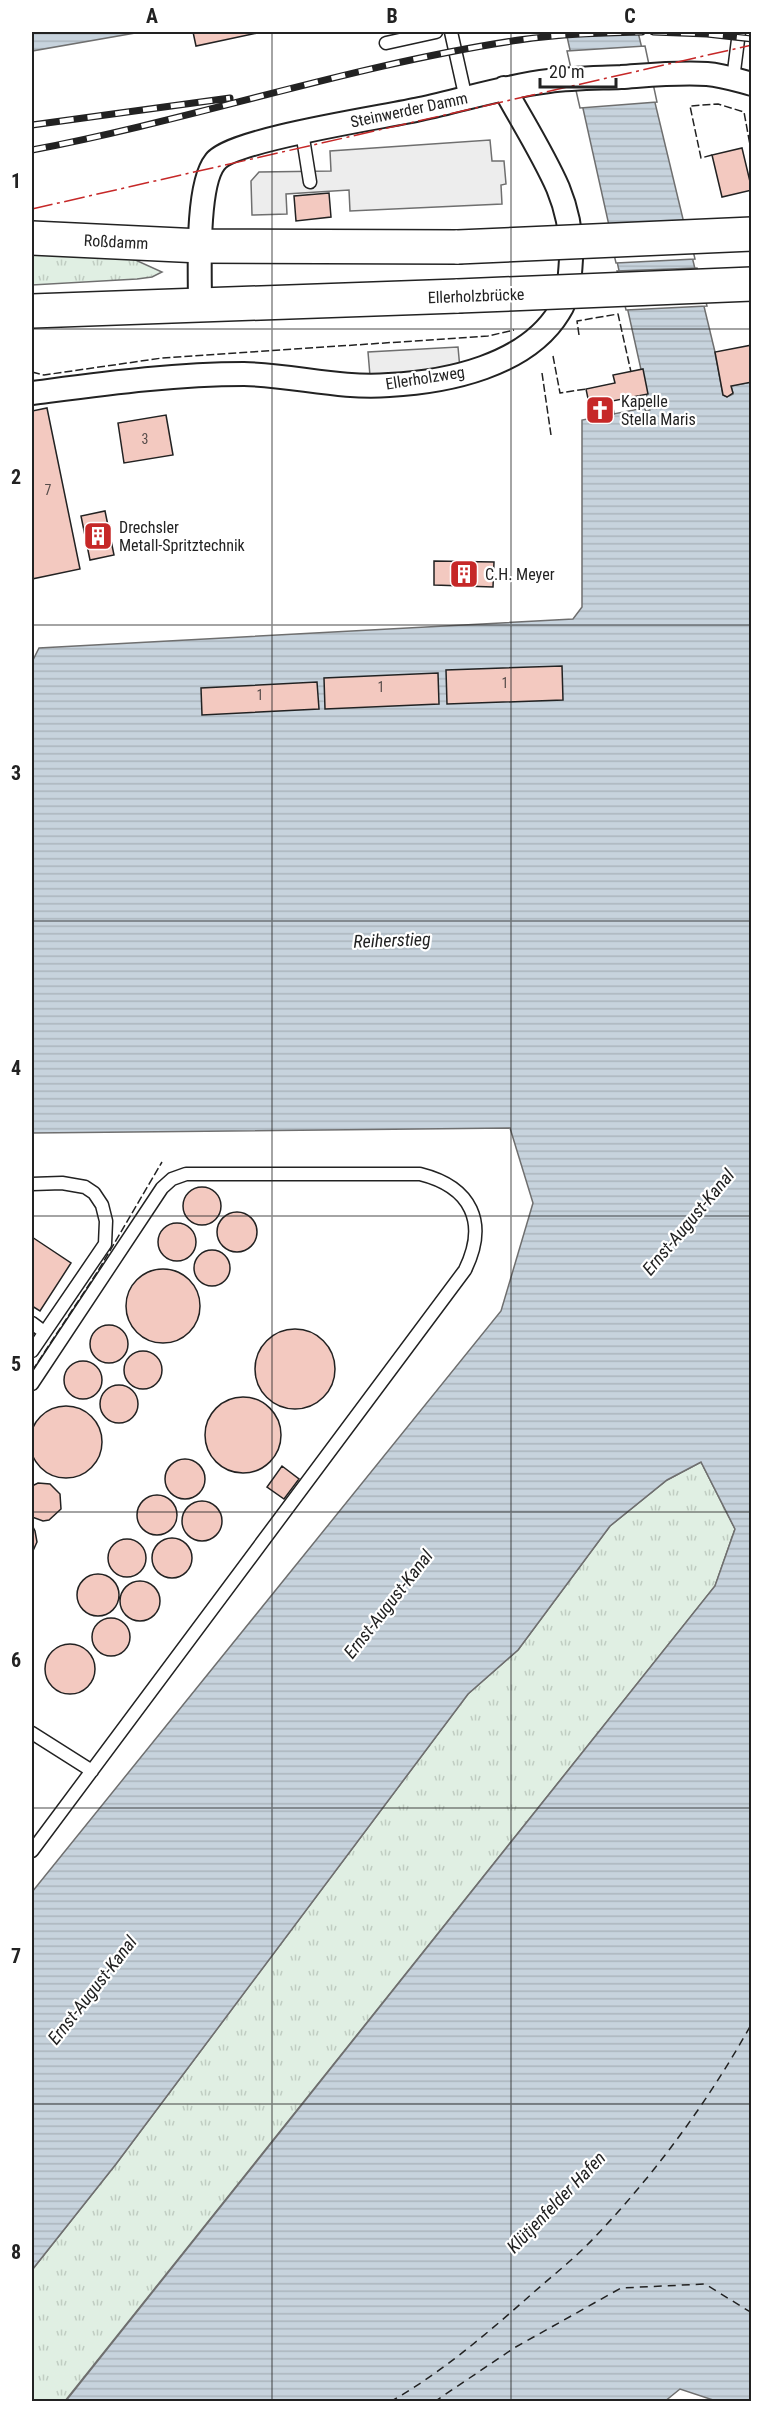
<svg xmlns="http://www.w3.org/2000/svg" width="783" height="2433" font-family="'Roboto Condensed',sans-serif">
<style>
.grass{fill:url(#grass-tufts);stroke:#6f6f6f;stroke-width:1.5}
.parking{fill:#ededed;stroke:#6f6f6f;stroke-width:1.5}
.water{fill:url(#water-rules);stroke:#6f6f6f;stroke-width:1.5}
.pier{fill:#fff;stroke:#6f6f6f;stroke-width:1.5}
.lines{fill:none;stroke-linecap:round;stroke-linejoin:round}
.ferry{stroke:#222;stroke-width:1.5;stroke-dasharray:8 6;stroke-linecap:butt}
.building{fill:#f3c9c0;stroke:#222;stroke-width:1.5}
.lane-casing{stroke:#222;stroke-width:15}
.street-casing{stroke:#222;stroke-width:26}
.primary-casing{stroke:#222;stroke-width:36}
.lane{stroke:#fff;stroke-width:12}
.street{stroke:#fff;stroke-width:22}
.primary{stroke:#fff;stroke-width:33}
.rail-casing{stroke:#222;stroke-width:7}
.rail{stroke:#fff;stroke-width:4.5;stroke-dasharray:14;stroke-linecap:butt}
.primary-bridge-casing{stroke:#222;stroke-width:36;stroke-linecap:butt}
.primary-bridge{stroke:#fff;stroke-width:33}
.fence{stroke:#222;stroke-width:1.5;stroke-dasharray:8 3;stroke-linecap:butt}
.power{stroke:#c62828;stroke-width:1.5;stroke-dasharray:21 4.5 3 4.5;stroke-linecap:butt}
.grid{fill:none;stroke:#222;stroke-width:1.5;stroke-opacity:0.55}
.labels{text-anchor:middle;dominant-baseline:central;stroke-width:4.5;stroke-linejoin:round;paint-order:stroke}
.number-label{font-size:14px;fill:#564c4a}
.street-label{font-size:16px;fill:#222;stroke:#fff}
.poi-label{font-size:16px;fill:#222;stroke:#fff;text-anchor:start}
.water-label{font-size:18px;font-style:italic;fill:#222;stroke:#fff}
.neatline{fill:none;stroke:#222;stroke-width:2}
.grid-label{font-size:20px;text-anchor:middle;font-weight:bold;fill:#222}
</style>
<defs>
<pattern id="grass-tufts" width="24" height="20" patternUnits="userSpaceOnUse" patternTransform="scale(1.5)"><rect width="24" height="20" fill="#e0efe3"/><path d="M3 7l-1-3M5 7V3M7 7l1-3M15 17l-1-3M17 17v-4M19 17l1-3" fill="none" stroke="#c0cdc2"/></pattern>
<pattern id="water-rules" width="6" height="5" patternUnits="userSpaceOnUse" patternTransform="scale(1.5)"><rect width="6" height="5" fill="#c7d3dd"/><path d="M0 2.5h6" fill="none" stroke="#abb5bd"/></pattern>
</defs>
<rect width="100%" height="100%" fill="#fff"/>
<path class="grass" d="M32,253L131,258L162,272L152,277L137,279L32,285Z
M701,1462L735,1529L715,1586L65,2401H32V2270L116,2164L468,1694L518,1650L610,1526L667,1480Z"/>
<path class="parking" d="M490,140L492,161H504L506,184L501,185L502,204L350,211L349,190L286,194L287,214L252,215L251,181L259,172L331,171L330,151Z
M458,347L460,369L370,376L368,352Z"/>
<path class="water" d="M32,32H141L32,51Z
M566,32H638L715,352L723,395L727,397L733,394L731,386L752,382L751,2401H716L680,2389L664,2402H65L715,1586L735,1529L701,1462L667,1480L610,1526L518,1650L468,1694L116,2164L32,2270V1892L501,1311L533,1203L510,1128L32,1133V662L39,648L573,619L582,607V420L644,408L646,411L650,410Z"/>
<path class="pier" d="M645,46L657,102L580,108L567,51Z
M686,221L695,259L616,263L607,224Z
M697,268L707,306L626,310L617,271Z"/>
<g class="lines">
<path class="ferry" d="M390,2402C439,2374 483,2337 525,2300C547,2280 572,2261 593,2239C655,2174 708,2102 752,2023
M434,2402L514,2348L621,2288L705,2284L752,2313"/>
</g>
<path class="building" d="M193,32H262L196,46Z
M742,148L752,190L722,197L712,155Z
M329,193L331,217L296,221L294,196Z
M752,345V382L731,386L733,393L727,397L723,395L715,352Z
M643,369L648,394L612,401L614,414L592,418L586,389L615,383L613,375Z
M47,408L80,569L32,579V411Z
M166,415L173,455L124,463L118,423Z
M105,511L114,555L90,560L81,516Z
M434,561L494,562L493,587L434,585Z
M562,666L563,700L447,704L446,670Z
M438,673L439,704L325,709L324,678Z
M317,682L319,709L202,715L201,688Z
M183 1206a19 19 0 1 1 38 0a19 19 0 1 1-38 0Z
M217 1232a20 20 0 1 1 40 0a20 20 0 1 1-40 0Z
M158 1242a19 19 0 1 1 38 0a19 19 0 1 1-38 0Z
M32,1237L71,1263L40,1311L32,1306Z
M194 1268a18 18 0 1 1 36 0a18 18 0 1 1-36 0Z
M126 1306a37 37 0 1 1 74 0a37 37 0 1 1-74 0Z
M90 1344a19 19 0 1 1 38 0a19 19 0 1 1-38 0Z
M255 1369a40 40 0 1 1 80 0a40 40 0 1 1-80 0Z
M124 1370a19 19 0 1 1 38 0a19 19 0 1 1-38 0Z
M64 1380a19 19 0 1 1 38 0a19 19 0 1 1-38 0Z
M100 1404a19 19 0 1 1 38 0a19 19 0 1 1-38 0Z
M205 1435a38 38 0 1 1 76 0a38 38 0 1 1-76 0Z
M30 1442a36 36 0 1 1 72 0a36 36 0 1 1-72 0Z
M165 1479a20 20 0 1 1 40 0a20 20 0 1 1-40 0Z
M282,1466L299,1479L284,1499L267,1487Z
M38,1483L50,1484L60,1494L61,1509L49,1520L43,1521L32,1517V1486Z
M137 1515a20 20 0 1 1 40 0a20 20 0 1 1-40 0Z
M182 1521a20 20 0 1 1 40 0a20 20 0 1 1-40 0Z
M32,1525L35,1531L37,1542L32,1553Z
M152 1558a20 20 0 1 1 40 0a20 20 0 1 1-40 0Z
M108 1558a19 19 0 1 1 38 0a19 19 0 1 1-38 0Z
M77 1595a21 21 0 1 1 42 0a21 21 0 1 1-42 0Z
M120 1601a20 20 0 1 1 40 0a20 20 0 1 1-40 0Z
M92 1637a19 19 0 1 1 38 0a19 19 0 1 1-38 0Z
M45 1669a25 25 0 1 1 50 0a25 25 0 1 1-50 0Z"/>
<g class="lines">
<g class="lane-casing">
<path id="lane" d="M451,32L466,99
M386,43L436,32
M733,79L739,32
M302,132L310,182
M32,1184L62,1183L85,1187L94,1193L102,1205L106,1221L105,1244L32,1351
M32,1323L44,1332
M32,1384L162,1188L172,1179L186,1174H420C472,1187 488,1223 465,1270L32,1851
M32,1733L92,1771"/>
</g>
<g class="street-casing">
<path id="street" d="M200,305C200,272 196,186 215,162C232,139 385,117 420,109C463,100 505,86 549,81C572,78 597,78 621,77C650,75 679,72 707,74C722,75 737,80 752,84
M32,393C102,384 173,374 244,374C293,375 340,389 389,385C447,382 526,366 559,312C569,297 570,277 571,259C572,236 567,210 558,188C543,154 522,121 504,88"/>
</g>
<g class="primary-casing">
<path id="primary" d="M32,238L201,246L458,247
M32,311L458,296"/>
</g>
<use href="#lane" class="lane"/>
<use href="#street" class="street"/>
<use href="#primary" class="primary"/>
<g class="rail-casing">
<path id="rail" d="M653,32L707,34L752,39
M32,125L230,98
M32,150C195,119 356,64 519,40C560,34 601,33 642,32"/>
</g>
<use href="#rail" class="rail"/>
<g class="primary-bridge-casing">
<path id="primary-bridge" d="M458,247L752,234
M458,296L752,284"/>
</g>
<use href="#primary-bridge" class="primary-bridge"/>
<path class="fence" d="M712,155L701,158L690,106L718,104L744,112L752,156
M579,335L577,321L618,314L631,372
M553,356L560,393L586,389
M32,372L44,375L162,358L488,336L514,330
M542,373L551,435
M32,1371L98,1271L162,1162"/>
<path class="power" d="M32,209L752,45"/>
</g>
<path class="grid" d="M272,32V2402M511,32V2402M32,329H752M32,625H752M32,921H752M32,1216H752M32,1512H752M32,1808H752M32,2104H752"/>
<defs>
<g id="church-square" transform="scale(1.5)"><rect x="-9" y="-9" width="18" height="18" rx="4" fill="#c62828" stroke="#fff"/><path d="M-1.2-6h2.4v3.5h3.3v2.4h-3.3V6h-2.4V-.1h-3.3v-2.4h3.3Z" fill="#fff"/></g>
<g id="building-square" transform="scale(1.5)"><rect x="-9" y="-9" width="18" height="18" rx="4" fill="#c62828" stroke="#fff"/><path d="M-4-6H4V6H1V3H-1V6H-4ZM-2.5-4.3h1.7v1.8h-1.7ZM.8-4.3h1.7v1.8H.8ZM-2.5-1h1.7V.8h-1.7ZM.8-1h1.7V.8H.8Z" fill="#fff"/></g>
</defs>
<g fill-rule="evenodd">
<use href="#church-square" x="600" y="410"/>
<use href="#building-square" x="98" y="536"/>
<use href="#building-square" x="464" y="574"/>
</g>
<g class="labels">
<g class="number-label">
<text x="145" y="439">3</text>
<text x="48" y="490">7</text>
<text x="505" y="683">1</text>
<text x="381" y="687">1</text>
<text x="260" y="695">1</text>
</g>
<g class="street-label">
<text transform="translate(409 110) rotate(-12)">Steinwerder Damm</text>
<text transform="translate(116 242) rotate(3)">Roßdamm</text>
<text transform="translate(476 296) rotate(-2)">Ellerholzbrücke</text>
<text transform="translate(425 378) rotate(-9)">Ellerholzweg</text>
</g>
<g class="poi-label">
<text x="621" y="401">Kapelle<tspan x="621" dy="18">Stella Maris</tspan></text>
<text x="119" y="527">Drechsler<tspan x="119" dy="18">Metall-Spritztechnik</tspan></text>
<text x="485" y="574">C.H. Meyer</text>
</g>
<g class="water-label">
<text transform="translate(392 940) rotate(-2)">Reiherstieg</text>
<text transform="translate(688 1222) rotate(-50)">Ernst-August-Kanal</text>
<text transform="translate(388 1604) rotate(-52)">Ernst-August-Kanal</text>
<text transform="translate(92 1990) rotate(-52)">Ernst-August-Kanal</text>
<text transform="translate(556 2202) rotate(-46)">Klütjenfelder Hafen</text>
</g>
</g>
<rect width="783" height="2433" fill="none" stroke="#ffffff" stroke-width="66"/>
<path d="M540 78v9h76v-9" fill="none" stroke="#222222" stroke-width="3"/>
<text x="549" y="78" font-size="18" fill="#222222" stroke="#ffffff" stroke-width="4.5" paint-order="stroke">20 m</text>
<rect x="33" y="33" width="717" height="2367" class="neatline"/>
<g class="grid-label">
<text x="152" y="23">A</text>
<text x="392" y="23">B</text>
<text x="630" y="23">C</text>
<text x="16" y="188">1</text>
<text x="16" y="484">2</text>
<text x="16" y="780">3</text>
<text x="16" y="1075">4</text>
<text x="16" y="1371">5</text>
<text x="16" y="1667">6</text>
<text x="16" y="1963">7</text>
<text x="16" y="2259">8</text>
</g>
</svg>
